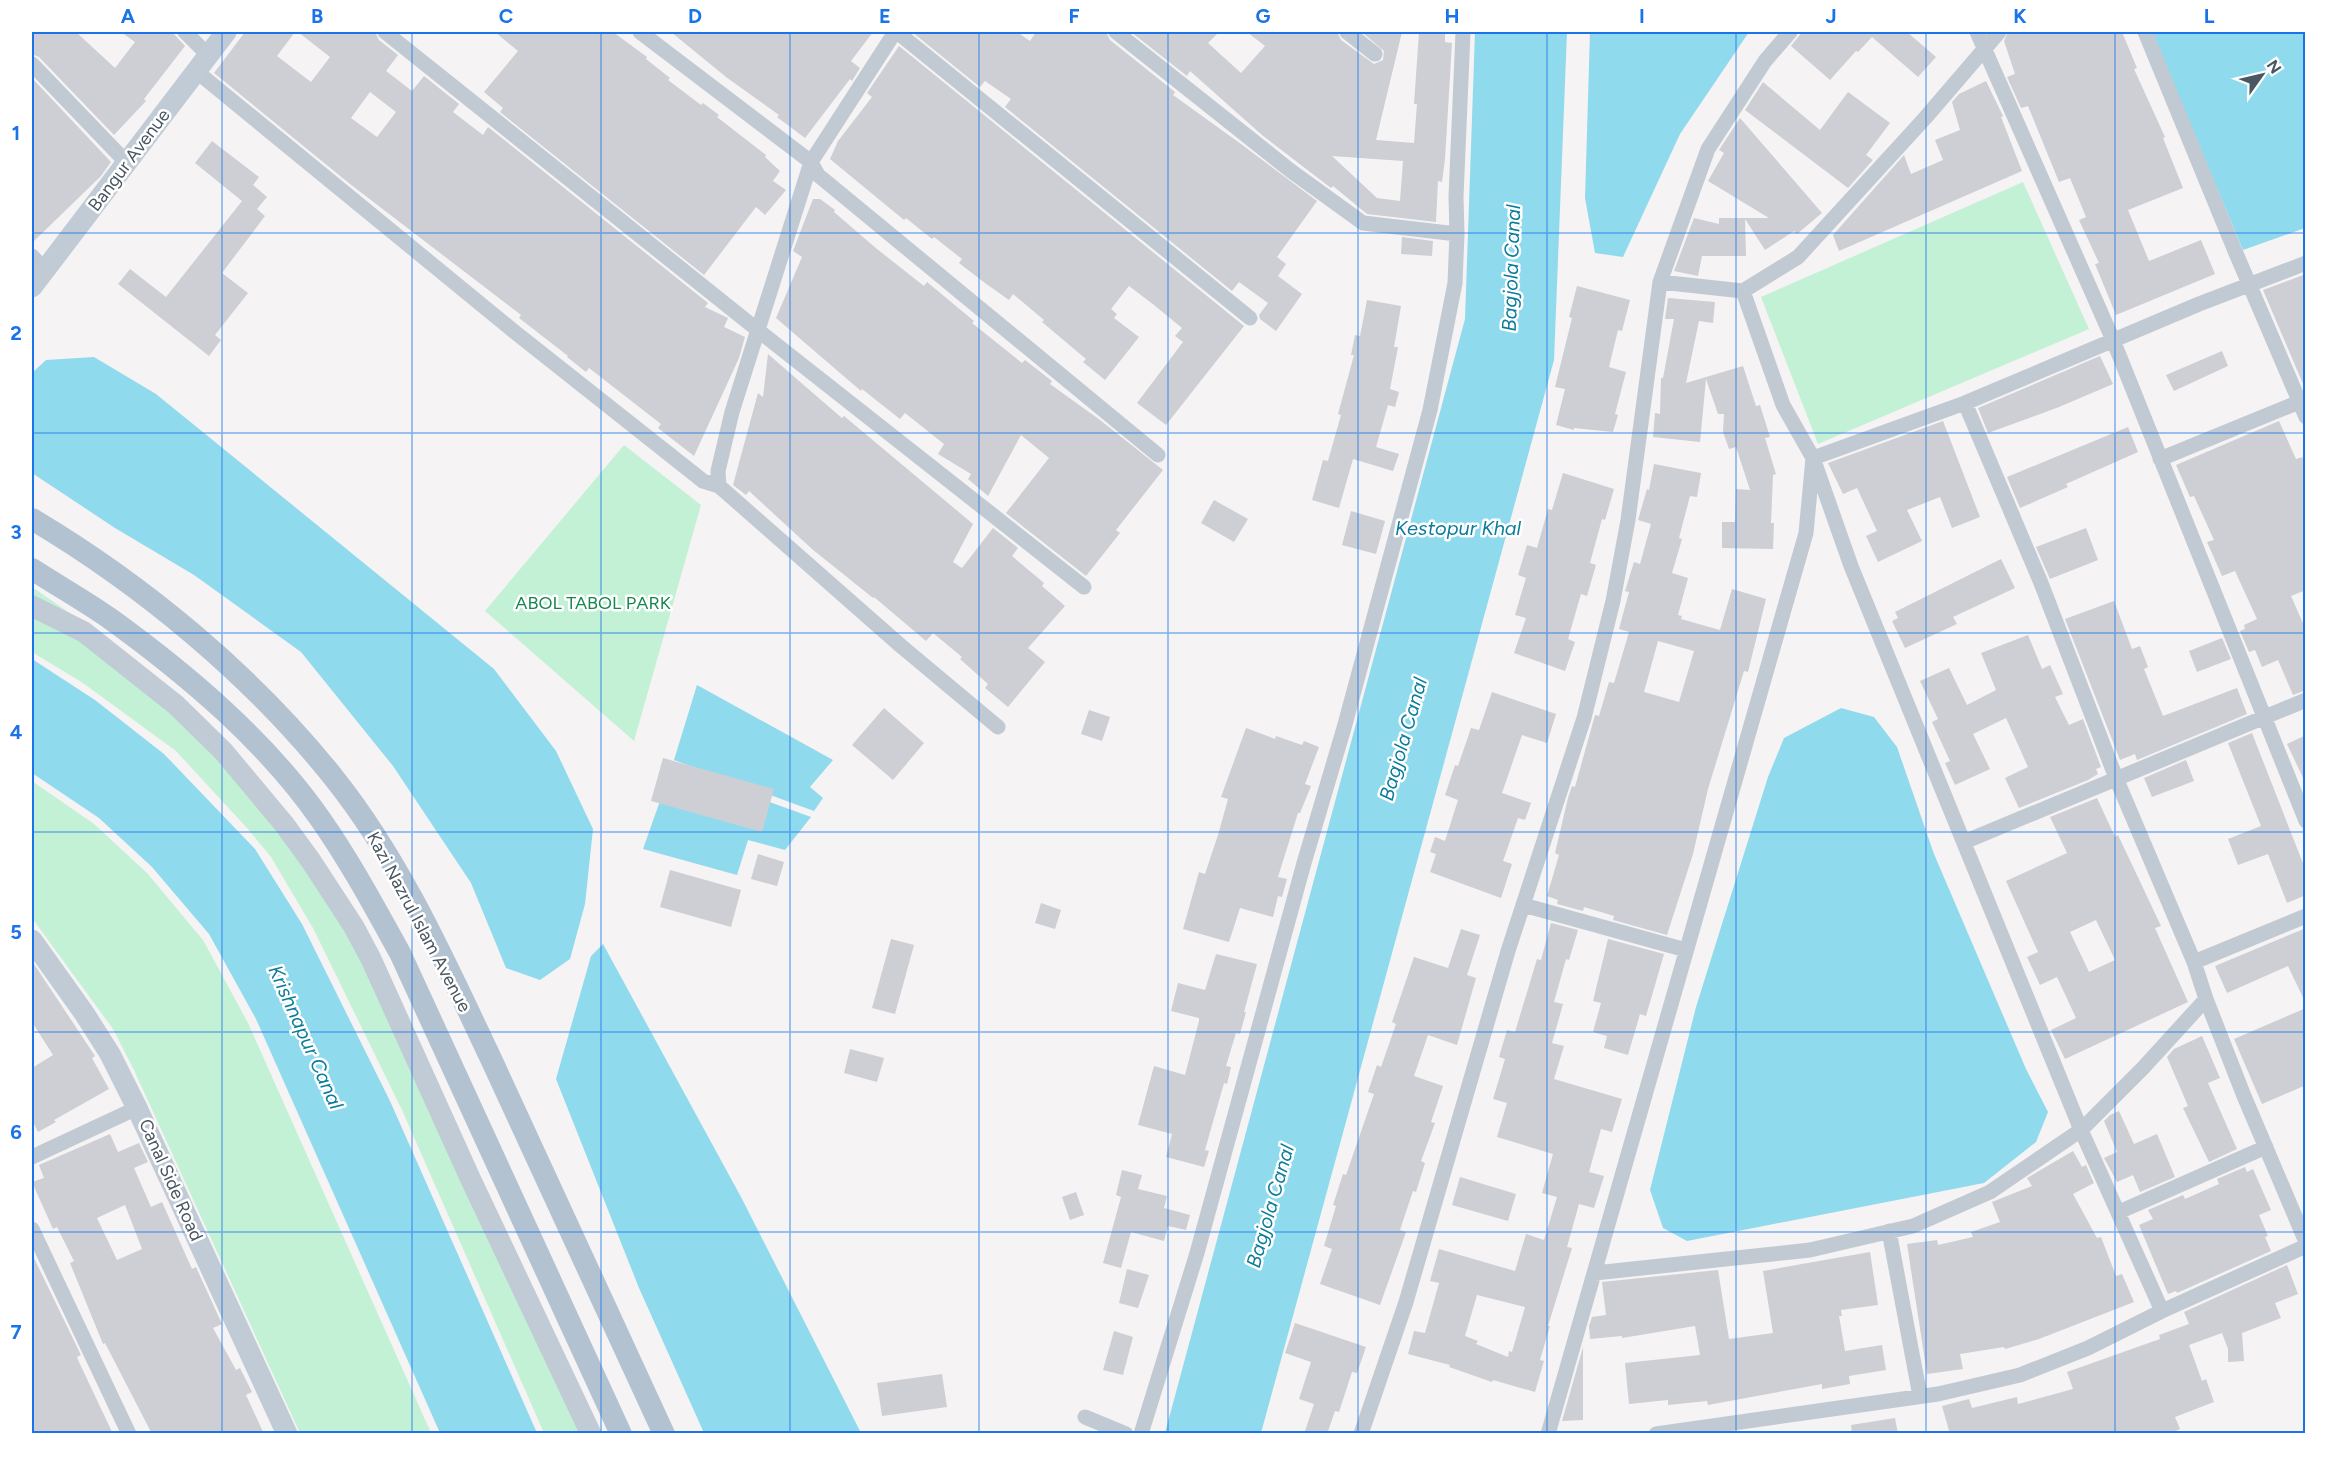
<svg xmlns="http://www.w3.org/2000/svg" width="2337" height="1465" font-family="Figtree,sans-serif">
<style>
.green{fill:#c3f1d5}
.water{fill:#90daee}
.building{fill:#cdcfd5;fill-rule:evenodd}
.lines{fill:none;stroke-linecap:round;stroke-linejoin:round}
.street{stroke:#c1cad2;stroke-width:15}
.secondary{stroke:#c1cbd6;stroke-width:21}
.primary{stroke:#b3c2d1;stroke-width:22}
.grid{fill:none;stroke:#1a73e8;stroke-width:1.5;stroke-opacity:0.55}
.labels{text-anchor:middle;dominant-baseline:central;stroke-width:5;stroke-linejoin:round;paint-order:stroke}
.street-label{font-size:18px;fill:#4a5661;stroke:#fff}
.park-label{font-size:18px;fill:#17864f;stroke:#fff}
.water-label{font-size:20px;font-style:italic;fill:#0c7c9b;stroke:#fff}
.neatline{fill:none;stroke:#1a73e8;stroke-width:2}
.grid-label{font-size:20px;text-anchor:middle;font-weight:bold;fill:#1a73e8}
</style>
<rect width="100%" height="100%" fill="#f5f3f3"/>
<path class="green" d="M2023,182L2089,329L1818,444L1761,297Z
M624,445L701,505L634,741L485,611Z
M32,587L100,634L323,869L593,1433H544L402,1110L313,928L271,857L247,828L176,751L83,683L32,652Z
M32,781L94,824L147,873L203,940L248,1023L431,1433H300L133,1068L113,1029L32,918Z"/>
<path class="water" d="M1475,32H1567L1554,360L1261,1433H1165L1465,319Z
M1590,32H1749L1680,134L1623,257L1595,253L1585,198Z
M2151,32H2305V228L2243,250Z
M94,357L156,394L494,669L556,751L593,829L585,904L570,959L540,980L506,968L471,883L393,766L301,652L194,575L115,528L32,473V373L46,360Z
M32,659L95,700L164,754L255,849L302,924L390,1101L537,1433H440L256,1019L209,934L152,867L99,818L32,773Z
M697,685L833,760L810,787L823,798L814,811L674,760Z
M1841,708L1874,717L1897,747L1934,854L2026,1069L2048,1112L2036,1142L1984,1183L1687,1241L1663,1228L1650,1190L1696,1007L1768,777L1784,738Z
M672,767L811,817L785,850L748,840L737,875L643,849Z
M603,944L741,1197L861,1433H704L639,1288L556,1079L591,956Z"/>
<path class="building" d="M32,32H76L115,68L135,42L121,32H172L185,46L144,99L146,101L114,135L39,57L32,54Z
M245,32H295L277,56L311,82L330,57L298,32H375L379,40L398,55L386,71L412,91L424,76L459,104L453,112L483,135L488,127L708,303L705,307L728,318L724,327L745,337L739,358L694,456L658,428L661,424L589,368L586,372L567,357L568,356L519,318L521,315L350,184L214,73ZM370,92L396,112L377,137L351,118Z
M495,32H613L647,57L646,59L670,78L668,80L701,105L703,103L719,115L717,117L766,155L765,157L780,171L773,181L786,190L765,215L756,207L704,275L500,112L503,108L484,92L518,51Z
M671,32H873L851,61L860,68L852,81L850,79L805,138L777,117L779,115L726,77Z
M912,32H1017L1030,41L1036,32H1106L1110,40L1175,92L1173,95L1241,144L1317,201L1277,257L1286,264L1278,276L1302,294L1276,331L1260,319L1259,315L1268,303L1239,282L1232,291L1005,107L1011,99L985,81L980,87Z
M1131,32H1219L1208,43L1241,73L1265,46L1247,32H1337L1341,40L1374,64L1383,60L1384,51L1362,32H1402L1376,140L1414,143L1417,104H1414L1419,32H1445V42L1452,43L1445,159L1442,182L1438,181L1436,222L1367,214L1333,186L1331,188L1262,135L1190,71L1187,76ZM1332,156L1403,161L1400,201L1377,198Z
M1802,32H1907L1936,57L1918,77L1872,37L1858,52L1856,51L1830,80L1791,46Z
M2008,32H2122L2137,68L2134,69L2165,137L2163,138L2183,188L2128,210L2149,261L2201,240L2215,274L2116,315L2095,264L2099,263L2079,220L2086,217L2070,178L2059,182L2028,106L2021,108L2007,77L2015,74L2004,41Z
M899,46L1244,326L1166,425L1137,403L1183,342L1175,336L1182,328L1154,305L1129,286L1111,309L1117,314L1114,318L1139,337L1105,380L1083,362L1086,359L1042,322L1044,320L1013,294L1009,300L985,283L959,263L962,259L934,237L932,239L906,218L904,220L830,159L838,141L872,97L867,93Z
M32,78L111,162L101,176L32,243Z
M1986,81L2003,116L2001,117L2022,171L1839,251L1833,235L1904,155L1911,174L1943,160L1935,140L1960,130L1952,102L1959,94Z
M1763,82L1820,130L1848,92L1890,123L1866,155L1873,160L1848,188L1745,110Z
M1740,118L1822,213L1797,234L1794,231L1765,250L1745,219L1746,256H1702L1698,276L1674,271L1694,218L1719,224V218H1769L1708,181L1724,153L1719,150Z
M212,141L259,177L253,185L267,197L257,209L265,216L222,273L248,293L215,335L221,340L209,356L118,284L130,269L166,297L242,201L195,163Z
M813,199H820L835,210L834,212L877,249L924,286L927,282L974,321L972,323L1022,363L1025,360L1052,381L1050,384L1100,420L1163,470L1116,530L1120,533L1086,576L1006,513L1049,458L1021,435L988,496L968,479L971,474L938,454L944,444L905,413L900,419L862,389L861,391L776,318L802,257L793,251Z
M1402,237L1433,241L1432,256L1401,254Z
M2306,274V391L2263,290Z
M1577,286L1630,300L1622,331L1618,330L1609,367L1626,372L1615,414L1618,415L1613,432L1574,428V430L1556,425L1565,389L1555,387L1572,318L1569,317Z
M1668,298L1715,302L1713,323L1699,321L1686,383L1743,366L1756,406L1760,405L1770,437L1765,438L1776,474L1773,475L1771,523H1774L1773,549L1722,548V522H1735L1736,489L1750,490L1736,447L1729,449L1723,432L1724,414H1718L1706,379L1700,442L1653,437L1655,413L1660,414L1661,378H1663L1674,319H1665Z
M1367,300L1401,306L1394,347H1398L1390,389L1399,392L1395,407L1388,405L1376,447L1399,454L1393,471L1353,459L1339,508L1312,500L1323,460L1328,461L1341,415L1338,414L1354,355H1351L1355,335L1360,336Z
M2222,351L2228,366L2174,391L2166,375Z
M768,354L821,400L842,418L844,416L973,524L953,562L962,568L993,528L1018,548L1012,556L1044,583L1042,586L1065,606L1028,648L1045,662L1008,707L985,688L988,684L960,659L962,657L933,633L926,641L874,597L873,598L812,549L749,491L746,495L733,485L758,393L763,397Z
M2100,356L2113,384L2059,407L1988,433L1978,408Z
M1943,421L1980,517L1952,528L1940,497L1907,510L1922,541L1878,562L1866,536L1877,531L1857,488L1843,494L1828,463Z
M2279,421L2296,459L2302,457L2306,465V590L2291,596L2306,630V690L2293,695L2278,660L2262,667L2255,650L2249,652L2240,631L2245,629L2244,625L2257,619L2235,571L2222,576L2207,542L2214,540L2194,496L2190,497L2176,465Z
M2128,427L2138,452L2066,484L2068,487L2020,508L2007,477Z
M1654,464L1701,473L1697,497L1690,496L1679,538L1682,539L1672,573L1688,578L1678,615L1682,616L1681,619L1720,630L1732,589L1766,599L1748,672L1744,671L1708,789L1693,854L1667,935L1613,920L1614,916L1584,907L1583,911L1557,904L1558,900L1547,896L1559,855L1555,853L1568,798L1572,786L1575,787L1595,715L1599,716L1609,682L1614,683L1629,632L1619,629L1629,592L1625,591L1634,562L1640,564L1651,524L1638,520L1647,489L1649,490ZM1658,641L1694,651L1679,702L1644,692Z
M1563,473L1614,489L1605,520L1602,519L1590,563L1596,565L1587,596L1581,594L1568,639L1575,642L1565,671L1514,653L1526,618L1515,615L1526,578L1518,575L1527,545L1537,548L1548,509L1552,510Z
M1214,500L1248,519L1234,542L1201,523Z
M1351,511L1385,521L1376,554L1342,545Z
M2086,528L2098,560L2050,579L2036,547Z
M2001,559L2015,588L1953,617L1957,624L1905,648L1892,621L1898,618L1895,612Z
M2114,601L2132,649L2140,646L2148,667L2144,669L2163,716L2237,688L2247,714L2137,760L2135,754L2120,760L2065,619Z
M2028,635L2042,669L2050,665L2063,694L2055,697L2069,725L2083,719L2101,767L2096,769L2098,774L2088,780L2019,808L2005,778L2028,767L2006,718L1973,734L1990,769L1955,785L1945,763L1950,761L1932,722L1938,719L1920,681L1949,668L1967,705L1996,690L1981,653Z
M2222,638L2231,659L2197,672L2189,651Z
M1492,692L1556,714L1547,743L1522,735L1502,793L1531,803L1525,820L1518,818L1503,861L1512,864L1501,898L1430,872L1436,854L1430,852L1435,837L1445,841L1458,800L1445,795L1455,765L1458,766L1471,728L1479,730Z
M884,708L924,743L893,780L852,745Z
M1089,710L1110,717L1102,741L1081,734Z
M1246,728L1275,739L1276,736L1302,745L1304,741L1319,747L1305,784L1311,786L1300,813H1298L1278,877L1287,879L1282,897L1278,896L1273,917L1240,908L1229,942L1183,929L1199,872L1205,874L1218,835L1228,799L1221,797Z
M2252,733L2306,871V895L2287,903L2268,854L2238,865L2228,839L2261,826L2228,743Z
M2306,735V784L2287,744Z
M663,758L774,789L762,832L651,801Z
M2186,760L2194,781L2152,797L2144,778Z
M2097,798L2115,837L2118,835L2161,926L2155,928L2188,1002L2065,1059L2051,1030L2076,1018L2057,977L2040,985L2027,957L2038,952L2006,881L2067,853L2050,817ZM2096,920L2115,960L2089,972L2070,932Z
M758,854L784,862L777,886L751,879Z
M670,870L741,890L731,927L660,907Z
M1041,903L1061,910L1055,929L1035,923Z
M1551,923L1578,930L1569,960L1566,959L1554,1002L1563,1004L1552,1043L1564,1046L1554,1079L1622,1099L1612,1132L1601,1129L1589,1172L1604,1176L1594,1208L1579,1204L1567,1247L1572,1248L1548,1326H1550L1540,1360L1544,1361L1535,1392L1493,1380L1492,1382L1449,1367L1450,1365L1408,1354L1414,1331L1425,1333L1439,1283L1430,1281L1439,1249L1515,1271L1526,1234L1544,1240L1557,1197L1542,1193L1553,1154L1497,1137L1507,1103L1493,1099L1505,1059L1499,1057L1507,1030L1515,1032L1537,959L1541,960ZM1477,1295L1525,1307L1512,1352L1509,1351L1508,1357L1476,1344L1478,1341L1465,1336Z
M2306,928V1004L2288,966L2227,993L2215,966Z
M1461,929L1480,935L1467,975L1476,978L1457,1045L1428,1035L1414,1076L1443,1086L1431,1122L1435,1123L1421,1161L1425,1163L1416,1192L1413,1191L1400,1230L1406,1232L1380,1305L1320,1284L1332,1249L1324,1246L1336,1206L1333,1205L1343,1174L1346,1175L1374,1094L1368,1092L1377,1065L1381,1067L1396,1024L1392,1022L1414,957L1448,968Z
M891,939L914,945L895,1014L872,1008Z
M1608,939L1664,954L1646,1016L1640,1014L1628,1055L1604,1048L1607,1036L1593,1032L1601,1003L1593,1001Z
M1216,954L1257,964L1244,1012H1246L1240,1034L1236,1033L1226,1066L1231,1067L1227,1084L1224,1083L1205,1150L1209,1151L1204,1167L1166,1157L1172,1134L1138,1125L1154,1066L1185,1075L1199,1021V1018L1171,1011L1178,983L1205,990Z
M32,961L95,1056L92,1058L109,1089L54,1120L56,1122L38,1132L32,1120V1068L53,1055L32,1022Z
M2306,1008V1085L2262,1104L2234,1039Z
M2202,1036L2220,1078L2208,1083L2237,1149L2209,1162L2183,1108L2188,1106L2167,1057L2174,1049Z
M850,1049L884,1058L877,1082L844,1073Z
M2119,1111L2134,1144L2157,1134L2175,1177L2140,1192L2133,1175L2117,1182L2104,1158L2117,1152L2104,1121L2110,1115Z
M110,1134L118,1152L139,1143L148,1162L134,1168L151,1207L162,1202L192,1269L196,1267L222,1324L213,1328L236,1370L240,1368L252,1392L246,1395L264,1434H152L105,1343L103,1344L70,1263L74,1261L57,1227L53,1229L32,1182L44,1178L39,1165ZM125,1205L142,1249L117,1260L97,1218Z
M2073,1151L2082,1167L2086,1165L2094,1183L2073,1194L2097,1238L2101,1237L2116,1276L2122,1274L2134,1302L2039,1339L2005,1349L2004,1347L1960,1354L1963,1369L1927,1374L1907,1244L1937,1240L1938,1245L1973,1237L1971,1232L2000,1222L1992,1202L2032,1186L2027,1178Z
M2245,1167L2247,1172L2253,1169L2271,1210L2259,1215L2268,1236L2265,1237L2271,1251L2177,1293L2176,1291L2168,1294L2139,1225L2153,1219L2148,1210L2183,1195L2185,1199L2219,1184L2217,1179Z
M1122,1170L1142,1175L1138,1189L1167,1196L1164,1208L1190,1215L1186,1230L1168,1226L1164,1241L1131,1232L1121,1268L1103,1263L1121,1197L1116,1195Z
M1460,1177L1516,1194L1508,1221L1452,1205Z
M1076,1192L1084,1215L1070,1220L1062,1197Z
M1870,1252L1878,1305L1841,1310L1842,1316H1839L1845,1351L1882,1345L1886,1370L1849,1376L1850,1384L1822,1389V1384L1708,1405L1707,1401L1668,1405V1400L1629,1404L1625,1363L1700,1355L1695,1326L1622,1338V1336L1590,1339L1589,1326L1592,1317L1606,1315L1602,1282L1718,1270L1729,1339L1773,1333L1763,1271Z
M32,1254L81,1355L77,1357L79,1362L113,1434H32Z
M2287,1265L2298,1294L2275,1303L2281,1318L2242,1333L2244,1361L2228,1362V1349L2222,1333L2189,1345L2202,1381L2206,1379L2214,1402L2175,1417L2180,1429L2169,1434H1950L1942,1406L1969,1399L1972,1408L2017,1397L2018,1404L2073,1389L2067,1372L2160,1339L2159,1335L2189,1324L2184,1312Z
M1127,1269L1149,1275L1138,1308L1119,1303Z
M1295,1323L1366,1347L1357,1373L1352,1372L1339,1412L1335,1411L1327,1434H1304L1314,1404L1299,1399L1311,1362L1285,1353Z
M1114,1331L1133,1337L1123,1375L1103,1370Z
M1583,1347V1420L1562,1421Z
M942,1374L947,1407L882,1416L877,1383Z
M1895,1418L1898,1434H1852L1851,1425Z"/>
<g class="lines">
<path class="street" d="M185,32L208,55
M385,32L759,331L1084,587
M640,32L811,162L818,175L1158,455
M897,32L1250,318
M1116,32L1291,171L1363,223L1457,234
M1347,32L1375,54
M1977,32L2113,340L2306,821
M2145,32L2235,251L2306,417
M32,64L127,163
M196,71L516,333L703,481L719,486L718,471L732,412L811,162L895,32
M32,256L44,269
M1660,282L1743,291L1798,257L1926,117L1999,32
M1743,291L1783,405L1813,458L1851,566L2081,1130L2162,1311
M1965,403L2041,583L2116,778L2194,962L2206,999L2244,1096L2306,1242
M2160,459L2299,402
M719,486L901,646L998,727
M1964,842L2306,700
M1523,905L1686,950
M2194,962L2306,916
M32,1157L137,1108
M2119,1212L2266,1147
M32,1229L129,1434
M1889,1231L1920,1396
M1595,1273L1810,1250L1913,1226L1990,1192L2081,1130L2143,1068L2206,999
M1085,1417L1126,1434
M1141,1434L1197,1253L1304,863L1344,728L1430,410L1455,283L1457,234L1456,197L1463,32
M1361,1434L1406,1302L1508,951L1584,718L1613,601L1628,520L1660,282L1708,149L1765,61L1790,32
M1548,1434L1806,533L1813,458L1965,403L2199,304L2306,263
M1656,1434L1938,1394L2020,1375L2088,1348L2162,1311L2306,1246"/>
<path class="secondary" d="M32,287L226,32
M32,606L84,632L176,705L223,751L284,824L311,861L354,927L371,959L471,1180L591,1434
M32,940L84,1013L110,1054L137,1108L287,1434"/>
<path class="primary" d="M32,519C143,585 253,676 334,778C401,862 446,964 492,1061C550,1184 607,1309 664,1434
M32,569C58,586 87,602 112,620C189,676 267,742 321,820C351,863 375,908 400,953L621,1434"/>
</g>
<path class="grid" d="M222,32V1434M412,32V1434M601,32V1434M790,32V1434M979,32V1434M1168,32V1434M1358,32V1434M1547,32V1434M1736,32V1434M1926,32V1434M2115,32V1434M32,233H2306M32,433H2306M32,633H2306M32,832H2306M32,1032H2306M32,1232H2306"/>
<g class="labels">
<g class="street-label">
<text transform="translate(129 160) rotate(-53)">Bangur Avenue</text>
<text transform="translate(419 922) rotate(62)">Kazi Nazrul Islam Avenue</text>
<text transform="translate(171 1180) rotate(66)">Canal Side Road</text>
</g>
<g class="park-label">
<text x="593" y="603">ABOL TABOL PARK</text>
</g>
<g class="water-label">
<text transform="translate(1511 268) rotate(-88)">Bagjola Canal</text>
<text x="1458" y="528">Kestopur Khal</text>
<text transform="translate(1403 739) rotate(-74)">Bagjola Canal</text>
<text transform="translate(306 1037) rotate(66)">Krishnapur Canal</text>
<text transform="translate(1270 1206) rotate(-74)">Bagjola Canal</text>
</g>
</g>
<rect width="2337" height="1465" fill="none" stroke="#ffffff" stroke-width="66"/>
<g transform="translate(2262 75) rotate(56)" stroke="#ffffff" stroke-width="4.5" paint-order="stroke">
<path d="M0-4.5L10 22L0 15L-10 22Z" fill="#4a5661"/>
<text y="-9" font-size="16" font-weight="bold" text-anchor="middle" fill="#4a5661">N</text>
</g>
<rect x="33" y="33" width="2271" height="1399" class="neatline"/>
<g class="grid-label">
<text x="128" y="23">A</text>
<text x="317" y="23">B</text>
<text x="506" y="23">C</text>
<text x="695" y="23">D</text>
<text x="885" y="23">E</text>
<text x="1074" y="23">F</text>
<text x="1263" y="23">G</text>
<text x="1452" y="23">H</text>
<text x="1642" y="23">I</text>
<text x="1831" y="23">J</text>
<text x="2020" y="23">K</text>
<text x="2209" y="23">L</text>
<text x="16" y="140">1</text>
<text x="16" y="340">2</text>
<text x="16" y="539">3</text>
<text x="16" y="739">4</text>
<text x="16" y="939">5</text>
<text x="16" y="1139">6</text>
<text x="16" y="1339">7</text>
</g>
</svg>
